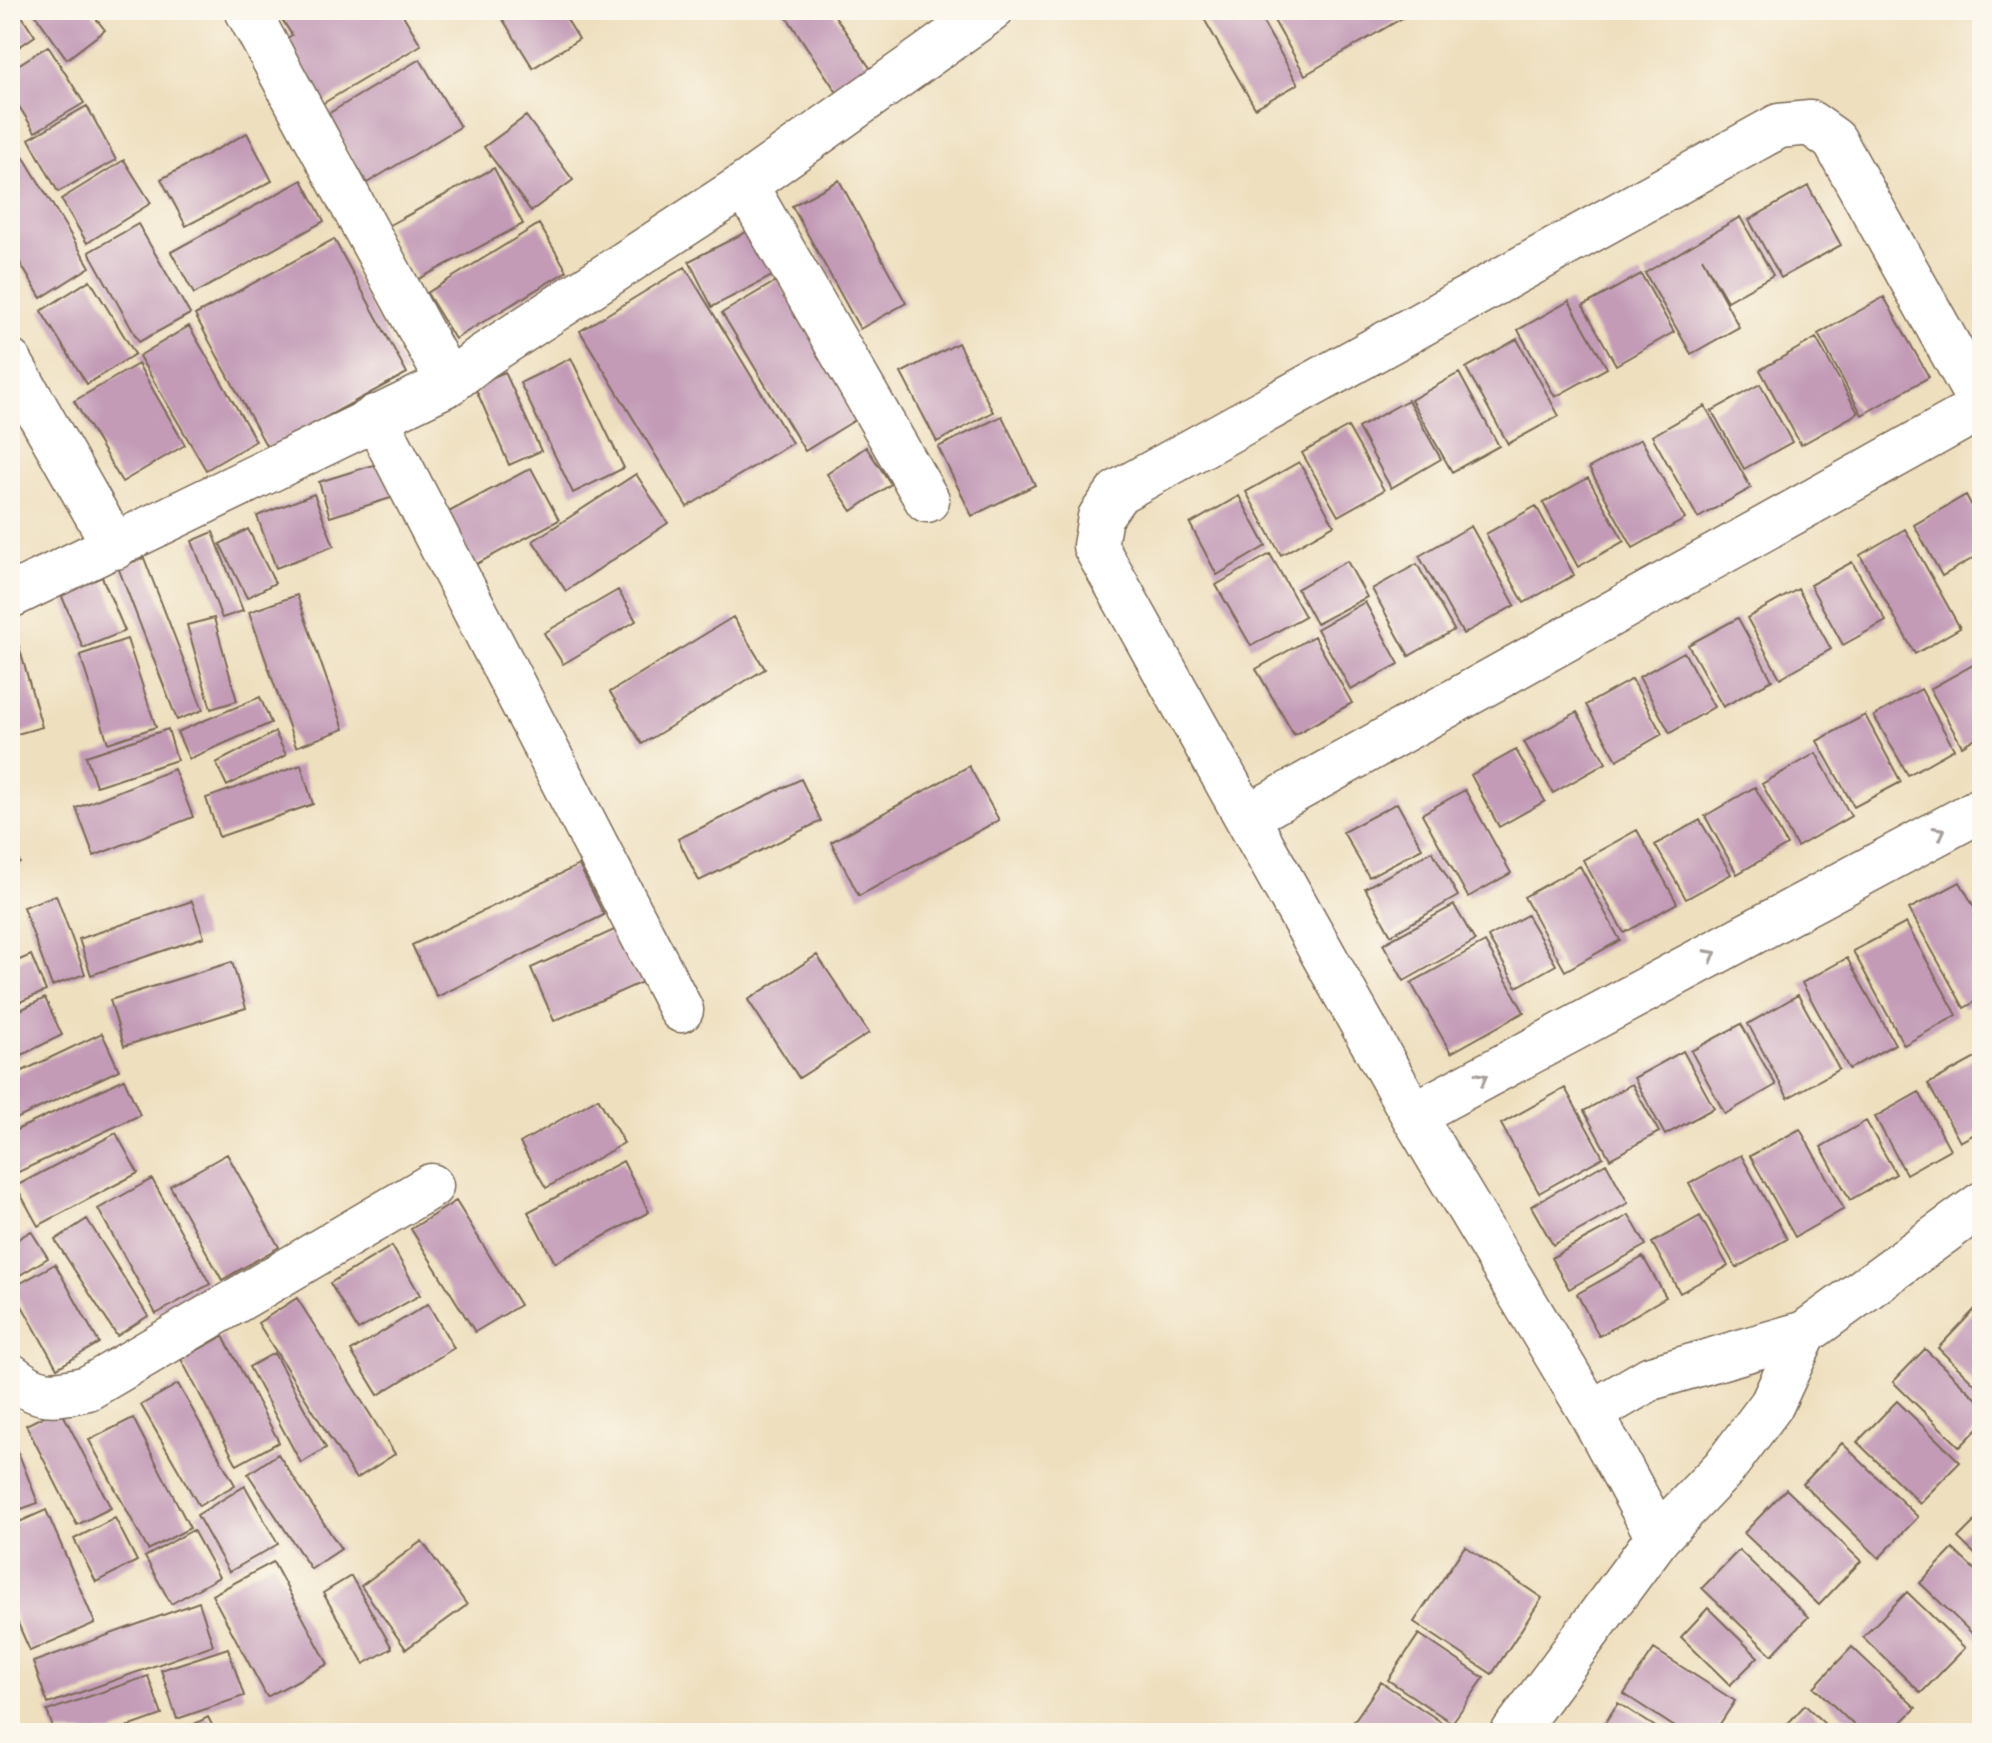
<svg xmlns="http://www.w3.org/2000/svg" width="1992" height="1743" font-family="Itim,sans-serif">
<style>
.building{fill:#c39bb7}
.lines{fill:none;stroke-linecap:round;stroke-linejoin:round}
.minor-casing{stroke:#7a6956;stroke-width:47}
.minor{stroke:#fff;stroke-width:44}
.oneway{stroke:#a79f9a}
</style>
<rect width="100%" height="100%" fill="#fbf7ec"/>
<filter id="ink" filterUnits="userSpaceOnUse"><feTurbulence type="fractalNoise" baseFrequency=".0125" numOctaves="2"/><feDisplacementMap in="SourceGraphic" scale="16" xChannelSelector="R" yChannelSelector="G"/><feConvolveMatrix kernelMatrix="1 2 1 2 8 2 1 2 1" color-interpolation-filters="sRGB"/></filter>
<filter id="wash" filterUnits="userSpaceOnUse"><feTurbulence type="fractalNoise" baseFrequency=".006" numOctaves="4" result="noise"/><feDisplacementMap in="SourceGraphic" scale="32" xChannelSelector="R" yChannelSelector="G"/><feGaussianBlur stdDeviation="1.8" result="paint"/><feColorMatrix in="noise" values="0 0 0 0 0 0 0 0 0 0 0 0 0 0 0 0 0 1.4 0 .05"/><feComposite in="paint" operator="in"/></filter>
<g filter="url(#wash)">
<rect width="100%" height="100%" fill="#eedfbe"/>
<g id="blocks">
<path class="building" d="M10,10H18L35,36L10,53Z
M32,10H89L105,30L67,59Z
M276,10H400L421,45L317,107L279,43L292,35Z
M497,10H561L579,39L533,68Z
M782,10H831L872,71L838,94Z
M1199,10H1256L1298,84L1255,108Z
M1268,10H1416L1305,75Z
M48,46L84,103L35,132L10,92V70Z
M420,59L460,127L367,183L326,115Z
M87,106L116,160L58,192L29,139Z
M526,116L573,180L531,211L484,147Z
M247,133L272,181L186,226L161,179Z
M17,146L90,267L41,298L10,246V151Z
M124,160L151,203L87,243L61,199Z
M494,168L523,224L417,280L388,226Z
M302,180L324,221L194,294L171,252Z
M839,180L906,303L860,329L792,206Z
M1808,186L1841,245L1781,278L1749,220Z
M1740,217L1773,275L1727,301L1702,258L1739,327L1691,354L1645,273Z
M138,224L190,314L139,342L89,252Z
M539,224L567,271L455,339L427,293Z
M750,230L774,275L712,307L689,261Z
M334,239L407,373L268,449L195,315Z
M685,267L792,443L687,507L580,331Z
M1641,274L1674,332L1616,365L1583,306Z
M90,280L135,354L87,384L41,311Z
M778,280L860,417L805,451L722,313Z
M1884,297L1929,377L1862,415L1818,334Z
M1569,301L1607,368L1555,397L1518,330Z
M189,326L256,441L206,470L139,356Z
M1816,338L1858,413L1801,445L1760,370Z
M1517,339L1559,416L1508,444L1466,368Z
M958,343L993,412L937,442L901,373Z
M571,358L624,468L573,493L520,383Z
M138,364L185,445L122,482L74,401Z
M505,372L541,451L509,465L474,385Z
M1459,373L1499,446L1452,472L1411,400Z
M1760,384L1792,442L1744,469L1712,411Z
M1408,400L1441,459L1391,488L1358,428Z
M1705,406L1751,488L1698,518L1652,436Z
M1002,416L1035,485L972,516L938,447Z
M1348,427L1384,490L1338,516L1302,453Z
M1641,439L1685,519L1633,548L1589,468Z
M866,447L891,484L852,511L827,474Z
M383,462L394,497L330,517L319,482Z
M1299,462L1334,525L1281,555L1246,492Z
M531,468L559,520L473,566L445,514Z
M636,474L668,523L566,591L533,541Z
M1588,478L1624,541L1578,567L1543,503Z
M314,494L334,546L276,568L257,516Z
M1966,495L1982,525V553L1942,576L1914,525Z
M1239,496L1266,546L1217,575L1190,524Z
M1536,506L1574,575L1524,603L1486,534Z
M1471,526L1515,605L1463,634L1419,556Z
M248,529L275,583L247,598L220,544Z
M1905,529L1960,628L1915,654L1860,555Z
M213,532L243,611L222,618L192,541Z
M1270,554L1305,616L1251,646L1216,585Z
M144,558L203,710L177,720L118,567Z
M1347,561L1367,597L1316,624L1297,589Z
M1852,562L1886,621L1843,645L1810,585Z
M1417,564L1454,630L1409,656L1372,589Z
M102,577L125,631L83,648L61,594Z
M1798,589L1831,649L1780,678L1747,618Z
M618,590L636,621L563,664L544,633Z
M297,595L344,729L296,747L249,612Z
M1365,602L1399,664L1351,690L1317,629Z
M733,617L765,669L642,744L610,692Z
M214,618L237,701L211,709L187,625Z
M1738,618L1772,680L1723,707L1688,645Z
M14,629L42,727L10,736V630Z
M1314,636L1352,703L1294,735L1256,669Z
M127,639L156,727L108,743L80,655Z
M1684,652L1714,707L1670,733L1639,677Z
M1982,660V734L1962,746L1930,689Z
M1632,679L1662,734L1617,760L1586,705Z
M1921,689L1954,749L1908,775L1874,716Z
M260,697L271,723L189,759L177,732Z
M1577,712L1606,763L1553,793L1524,742Z
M1865,715L1901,782L1854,807L1817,741Z
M168,729L177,760L96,786L86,756Z
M275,732L286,755L227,786L216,763Z
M1516,750L1545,801L1499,827L1471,775Z
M1816,753L1851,816L1797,847L1762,784Z
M301,765L313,804L219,837L206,798Z
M969,766L999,820L859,896L831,842Z
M174,769L193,817L94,856L76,808Z
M801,779L821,821L699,881L678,839Z
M1755,787L1787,845L1737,874L1705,816Z
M1465,790L1511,873L1468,897L1422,814Z
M1397,803L1422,848L1369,877L1343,832Z
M1700,820L1731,874L1686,899L1655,845Z
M1637,830L1677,903L1624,933L1583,860Z
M10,837L20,863L10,867Z
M1432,851L1458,896L1391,935L1365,888Z
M579,865L604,915L437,997L412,945Z
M1580,866L1620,940L1565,971L1524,897Z
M1960,882L1982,921V998L1964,1008L1909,909Z
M56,895L85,974L52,986L23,907Z
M192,901L204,937L91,975L79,939Z
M1454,905L1475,941L1404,981L1383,944Z
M1527,915L1556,965L1517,987L1488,937Z
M1906,923L1957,1015L1904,1045L1853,951Z
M625,925L649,979L554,1021L531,968Z
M1485,942L1524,1012L1451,1053L1411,983Z
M31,955L46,991L10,1006V964Z
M817,955L869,1033L799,1078L748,1000Z
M1847,958L1895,1044L1849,1069L1802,983Z
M232,962L246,1008L124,1046L110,1000Z
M1798,995L1839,1069L1788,1098L1748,1024Z
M45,998L62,1035L10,1061V1015Z
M1741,1024L1776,1085L1725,1114L1691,1051Z
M102,1033L119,1070L10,1122V1077Z
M1683,1051L1714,1108L1665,1135L1634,1078Z
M1977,1057L1982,1066V1130L1960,1142L1928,1084Z
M124,1079L140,1115L10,1176V1133Z
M1632,1084L1659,1132L1610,1159L1584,1111Z
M1565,1088L1603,1157L1539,1193L1501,1124Z
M1919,1092L1950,1149L1906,1174L1875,1117Z
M598,1098L624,1143L546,1188L520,1143Z
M1866,1121L1896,1174L1850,1200L1821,1147Z
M1800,1129L1844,1209L1795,1237L1750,1156Z
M116,1133L138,1173L38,1226L16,1186Z
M227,1154L279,1247L222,1280L170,1186Z
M1741,1155L1787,1239L1736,1268L1689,1184Z
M623,1161L649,1212L555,1263L528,1212Z
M1606,1163L1628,1203L1553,1245L1531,1206Z
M152,1179L210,1284L156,1314L98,1209Z
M456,1201L520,1305L475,1332L411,1229Z
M1629,1215L1646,1245L1569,1289L1551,1258Z
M1700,1216L1728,1266L1680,1293L1652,1243Z
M87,1219L148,1316L117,1336L55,1240Z
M31,1231L48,1258L10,1281V1244Z
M392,1246L420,1295L358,1330L330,1283Z
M1643,1257L1666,1297L1599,1336L1577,1294Z
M55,1264L99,1343L57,1368L12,1288Z
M297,1298L395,1454L356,1479L258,1323Z
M428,1304L454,1348L378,1395L351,1351Z
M1977,1307L1982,1312V1391L1938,1348Z
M223,1336L279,1442L237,1465L181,1359Z
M1925,1349L1982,1404V1424L1960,1447L1893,1382Z
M274,1353L326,1448L301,1463L249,1367Z
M178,1384L235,1485L199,1506L141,1405Z
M1897,1401L1960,1462L1920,1503L1857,1442Z
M60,1408L111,1508L77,1525L26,1425Z
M133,1418L190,1528L148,1550L89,1440Z
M13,1439L38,1503L10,1513V1441Z
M1842,1443L1918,1517L1879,1558L1803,1484Z
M278,1454L341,1549L311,1569L248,1474Z
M245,1486L278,1544L229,1572L197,1515Z
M1786,1489L1861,1561L1819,1605L1744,1533Z
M46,1510L95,1623L30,1651L10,1605V1526Z
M1982,1514V1561L1958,1538Z
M115,1518L137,1561L96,1582L74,1539Z
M193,1530L219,1577L171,1604L145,1557Z
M422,1541L467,1605L406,1649L361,1586Z
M1465,1546L1542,1598L1492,1674L1414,1622Z
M1953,1549L1982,1577V1643L1920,1583Z
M1739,1550L1808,1617L1772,1655L1702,1588Z
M273,1562L328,1664L267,1697L212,1595Z
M351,1576L392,1648L364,1664L323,1593Z
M1907,1592L1965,1648L1921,1693L1863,1637Z
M199,1602L213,1645L48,1704L33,1662Z
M1708,1608L1758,1657L1730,1685L1681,1637Z
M1419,1634L1484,1678L1452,1723L1388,1680Z
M1852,1647L1916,1708L1891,1733H1862L1814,1687Z
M228,1648L244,1696L177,1719L161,1670Z
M1654,1649L1735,1701L1714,1733H1684L1624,1694Z
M148,1676L162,1715L111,1733H55L47,1711Z
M1381,1682L1449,1727L1445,1733H1353L1348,1730Z
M1618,1703L1665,1733H1598Z
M1805,1705L1834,1733H1779Z
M208,1717L216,1733H177Z"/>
</g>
</g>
<g filter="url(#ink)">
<use href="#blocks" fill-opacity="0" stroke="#7a6956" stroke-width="2"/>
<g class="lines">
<g class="minor-casing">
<path id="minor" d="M247,10L449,383
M745,185L927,500
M10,362L115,547
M375,417L681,1010
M10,596L449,383L482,357L745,185L991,10
M1249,816L1982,407
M1413,1115L1982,809
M10,1375C40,1399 52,1396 88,1388L431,1186
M1591,1413L1651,1378L1805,1333
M1658,1537L1591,1413L1413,1115L1095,546L1100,517L1118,492L1779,126L1810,123L1834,140L1982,406
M1513,1733L1658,1537L1724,1468L1772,1404L1805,1333L1982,1204"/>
</g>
<use href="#minor" class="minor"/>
</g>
<defs><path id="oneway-chevron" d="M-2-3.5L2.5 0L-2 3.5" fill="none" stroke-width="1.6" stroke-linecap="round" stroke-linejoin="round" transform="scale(2)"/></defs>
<g class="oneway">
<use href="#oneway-chevron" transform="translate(1940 832) rotate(-28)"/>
<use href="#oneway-chevron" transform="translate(1711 955) rotate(-28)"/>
<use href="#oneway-chevron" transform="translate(1482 1078) rotate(-28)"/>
</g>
</g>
<rect width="1992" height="1743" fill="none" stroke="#fbf7ec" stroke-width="40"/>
</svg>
